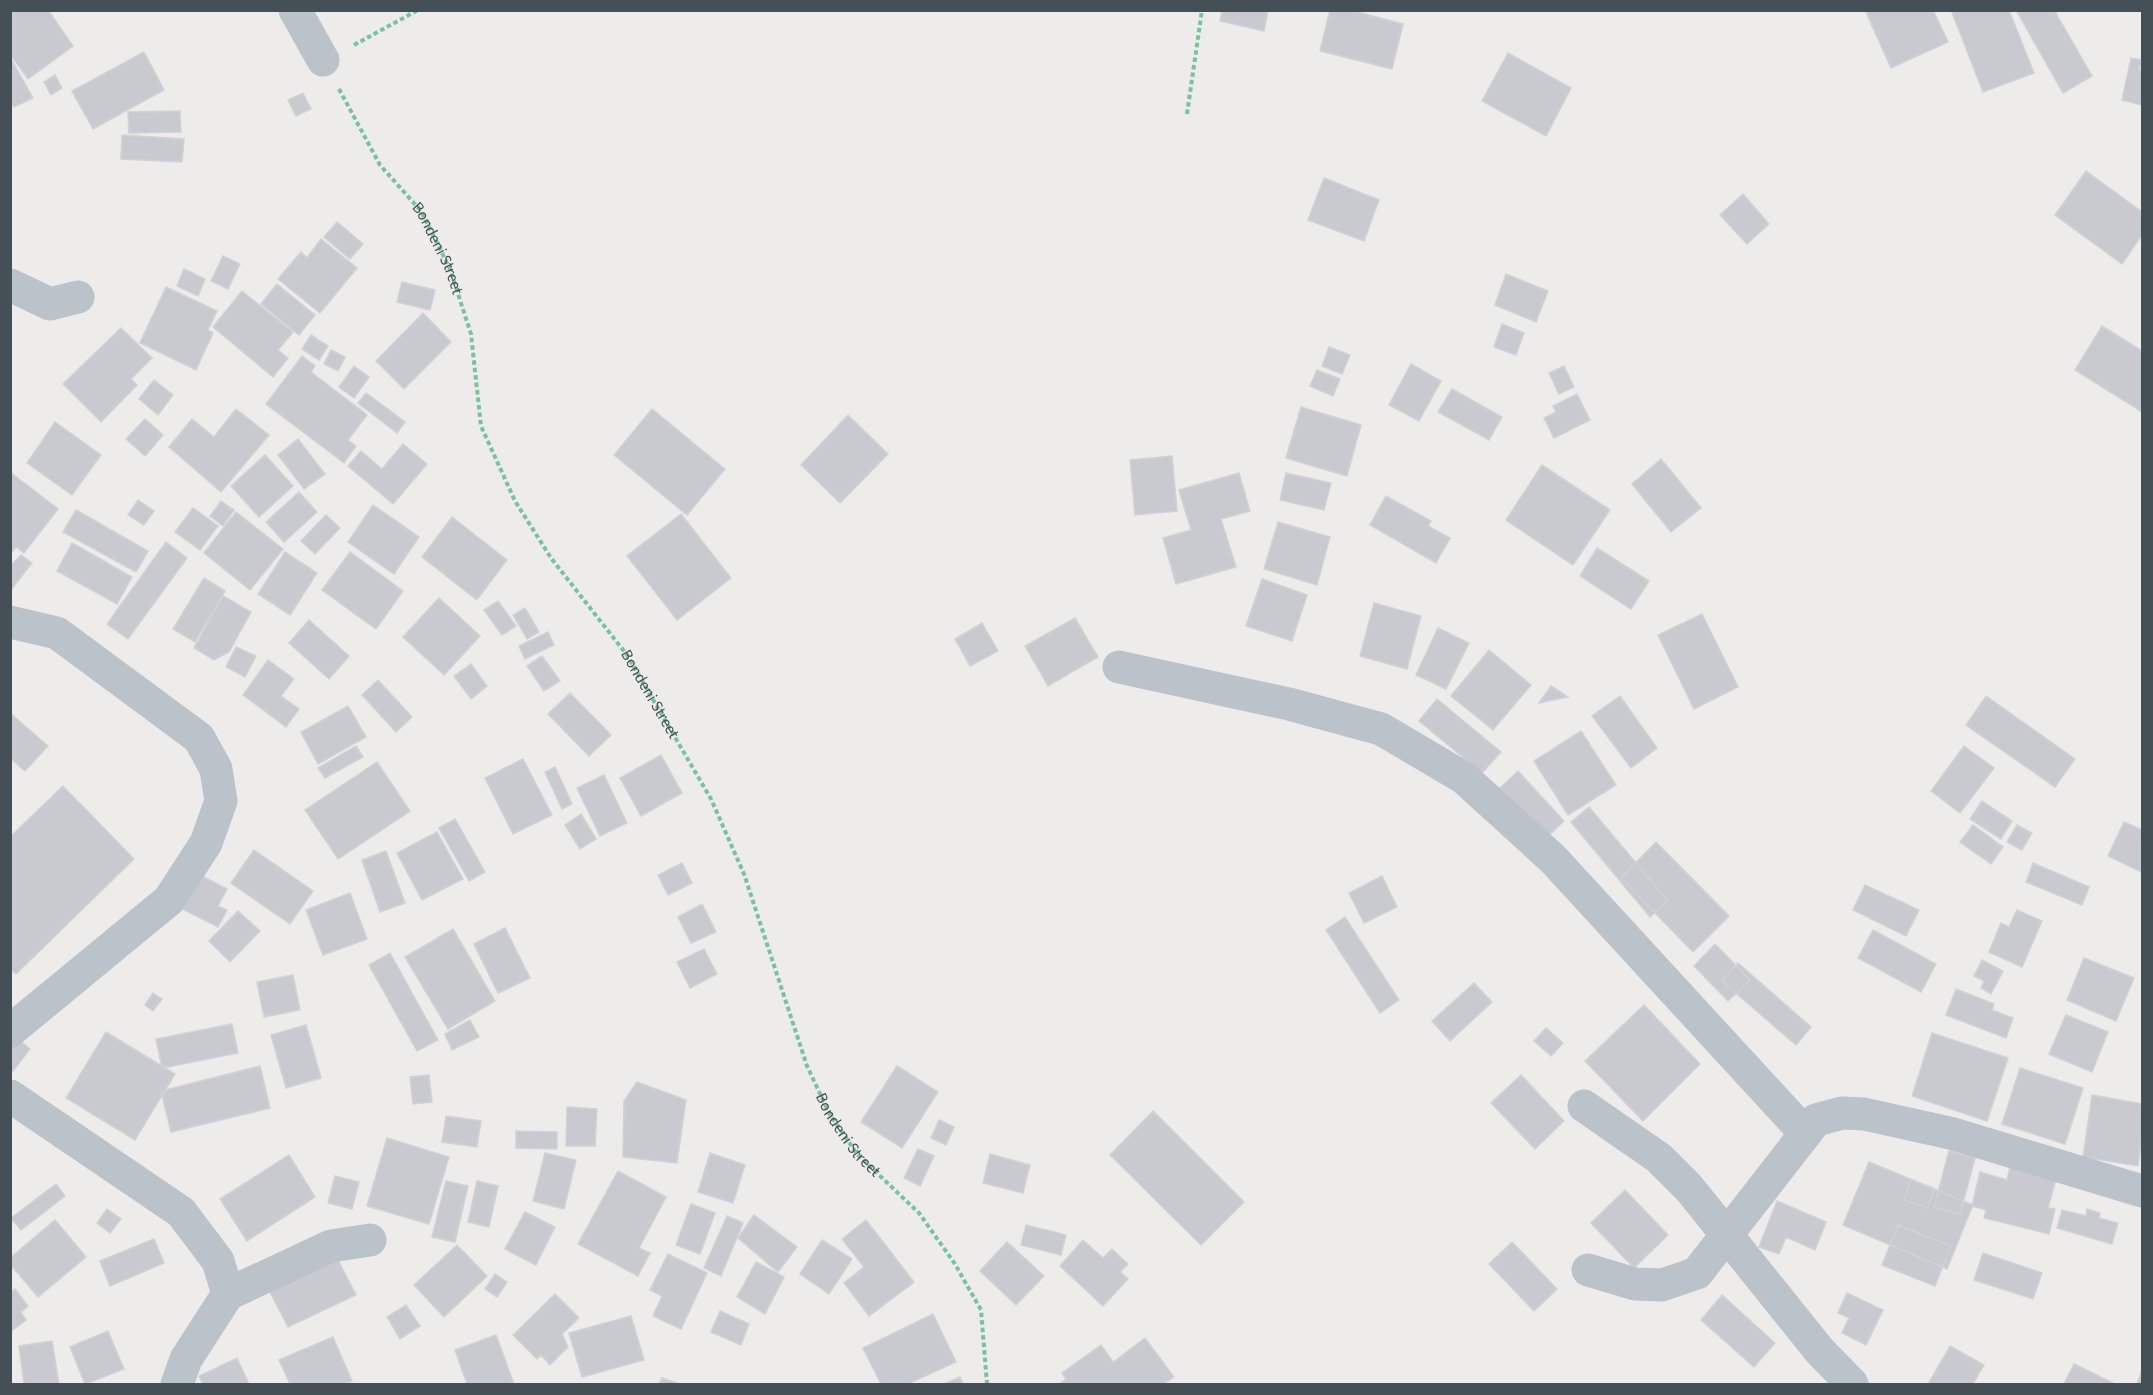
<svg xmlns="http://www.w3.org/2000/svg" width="2153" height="1395" font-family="'Source Sans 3',sans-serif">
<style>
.building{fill:#c8cad0;stroke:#cfd2d6;stroke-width:1.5}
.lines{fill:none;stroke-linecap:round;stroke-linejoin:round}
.path{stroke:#78c39c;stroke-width:4;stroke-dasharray:4.5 3;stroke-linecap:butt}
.minor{stroke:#bac3c9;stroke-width:33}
.labels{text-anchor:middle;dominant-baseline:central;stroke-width:4.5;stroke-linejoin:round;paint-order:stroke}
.street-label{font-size:16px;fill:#454f56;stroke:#fff}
</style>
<rect width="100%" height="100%" fill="#eeebeb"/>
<path class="building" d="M10,10H48L73,46L28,79L10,54Z
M1222,10H1268L1264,31L1220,21Z
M1330,10H1350L1403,24L1392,69L1320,51Z
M1865,10H1933L1948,42L1891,68Z
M1951,10H2009L2034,73L1983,92Z
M2016,10H2054L2092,76L2063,93Z
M144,52L164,90L93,129L72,91Z
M1508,53L1571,88L1546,136L1482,101Z
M10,57L33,98L14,107L10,99Z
M2131,58L2142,60L2139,69L2142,70V105L2122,100Z
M55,75L62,88L51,95L44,82Z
M303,93L311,109L296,116L288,100Z
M180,111L181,132L129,133L128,112Z
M122,135L184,139L182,162L121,159Z
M2086,171L2142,212V235L2122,264L2055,215Z
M1324,178L1379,200L1364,241L1308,220Z
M1743,194L1769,224L1747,244L1720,215Z
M337,222L363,244L350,259L324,237Z
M321,239L357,268L320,313L278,279L301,252L307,258Z
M223,256L240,264L228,289L211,281Z
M184,269L205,279L198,296L177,286Z
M1506,274L1548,291L1536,322L1495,305Z
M402,282L435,290L430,310L397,302Z
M277,284L315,315L299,335L261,304Z
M166,287L217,311L208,330L213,333L196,370L140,343Z
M242,291L293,332L278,350L288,358L273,377L213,327Z
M423,313L451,342L404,389L376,361Z
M1502,324L1524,333L1516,355L1494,347Z
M2102,326L2142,351V412L2075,370Z
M121,328L152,358L131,379L137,385L101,422L63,384Z
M311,335L328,346L319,360L302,349Z
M1329,347L1350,355L1342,374L1322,366Z
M331,350L345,357L338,371L324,364Z
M302,356L315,366L311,372L367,415L348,440L356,446L344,463L266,404Z
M1411,364L1441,381L1419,421L1389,405Z
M354,366L369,377L354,398L339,387Z
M1564,366L1574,387L1559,394L1549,373Z
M1317,370L1340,379L1333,396L1310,386Z
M154,380L173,395L158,415L139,399Z
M1452,389L1502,417L1489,440L1438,412Z
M366,393L405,422L397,433L358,403Z
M1577,394L1590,420L1554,438L1544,418L1556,412L1553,406Z
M1301,407L1361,425L1347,476L1286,458Z
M236,409L269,435L221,492L169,447L192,419L214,437Z
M652,409L725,469L687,515L614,455Z
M848,415L888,454L840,503L801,465Z
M145,419L163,435L145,456L126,439Z
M55,422L101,455L72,495L27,463Z
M298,439L325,474L304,489L278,455Z
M403,444L427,464L393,504L348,466L361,451L382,469Z
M265,455L293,486L259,517L231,486Z
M1172,456L1177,511L1135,515L1130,460Z
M1661,459L1701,508L1671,532L1632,484Z
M1542,465L1610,510L1573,565L1506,520Z
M10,472L58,509L24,553L16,547L10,554Z
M1239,473L1250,511L1221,519L1236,567L1176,584L1163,538L1191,530L1179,490Z
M1286,473L1331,483L1324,510L1280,500Z
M299,492L317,512L284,542L266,522Z
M1386,496L1431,521L1428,526L1450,538L1436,563L1370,525Z
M138,500L154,511L144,525L128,515Z
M221,501L234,510L223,526L210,516Z
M373,505L419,537L394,574L348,542Z
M193,508L218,526L200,550L175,532Z
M76,510L148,551L136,572L63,532Z
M236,512L283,549L250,590L204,553Z
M681,514L731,578L677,620L627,556Z
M326,515L340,528L315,554L301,541Z
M452,517L507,560L477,600L422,557Z
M1278,522L1330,537L1317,585L1264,569Z
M166,542L187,558L128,639L107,624Z
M72,543L132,577L117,604L57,571Z
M1597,548L1649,581L1631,609L1580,576Z
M285,552L317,573L290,615L258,594Z
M350,552L403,591L376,629L322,590Z
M21,555L32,563L10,591V566Z
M204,578L225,591L195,642L173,629Z
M1262,579L1307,595L1292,641L1246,626Z
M223,596L251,612L229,652L214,660L194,648Z
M439,598L480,636L444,675L403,637Z
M498,601L516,626L502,635L484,610Z
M1374,603L1421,616L1407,669L1360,656Z
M525,608L539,632L527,639L513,615Z
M1702,614L1738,687L1694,709L1658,635Z
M1075,618L1098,657L1048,686L1025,646Z
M309,620L349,656L329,679L289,643Z
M982,623L998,651L970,666L955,639Z
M1438,628L1469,643L1446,689L1416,675Z
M548,632L554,645L525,659L519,646Z
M236,647L256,656L245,677L226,667Z
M1489,650L1531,685L1493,730L1451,696Z
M542,656L560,681L544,691L527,666Z
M268,660L294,679L281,696L299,709L286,727L243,695Z
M471,664L487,686L471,699L454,676Z
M378,680L412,717L396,732L362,695Z
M1551,686L1568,697L1539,703Z
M570,693L611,735L589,756L548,714Z
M1620,696L1657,748L1631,768L1592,716Z
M1986,696L2075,759L2055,787L1966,725Z
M1437,699L1501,752L1482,773L1419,721Z
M348,706L366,737L318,764L301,732Z
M10,713L48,746L25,771L10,758Z
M1581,731L1616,785L1568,815L1534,761Z
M356,746L363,757L325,778L318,768Z
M1964,746L1994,768L1960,813L1931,791Z
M661,755L682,793L641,816L620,778Z
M523,759L552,815L513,834L485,778Z
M377,762L410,811L338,859L305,810Z
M555,767L572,804L562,809L545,772Z
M1518,771L1564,821L1546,838L1500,788Z
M604,775L627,823L600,836L577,788Z
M63,786L134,859L16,974L10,968V837Z
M1982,801L2012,821L2001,839L1970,819Z
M1589,807L1668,901L1650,917L1571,822Z
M581,814L596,839L580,849L565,825Z
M455,819L485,872L469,881L439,828Z
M2124,822L2142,830L2141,872L2108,856Z
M1973,825L2003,847L1991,864L1960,842Z
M2017,825L2032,833L2022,850L2007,842Z
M437,832L463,879L422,900L397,853Z
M1656,842L1729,916L1693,952L1621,878Z
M254,850L313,891L290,924L231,883Z
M386,851L405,903L380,912L362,860Z
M682,863L692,883L668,895L658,875Z
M2033,863L2089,887L2082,905L2026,882Z
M200,875L227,889L218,906L227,910L218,927L182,909Z
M1382,876L1397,907L1364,923L1349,893Z
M1865,885L1919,910L1906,936L1853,910Z
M350,893L367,939L323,955L306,910Z
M702,904L716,932L691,943L678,917Z
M2017,910L2042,921L2022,967L1989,952L2001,923L2009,927Z
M238,911L260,931L230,962L209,941Z
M1345,917L1399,1000L1380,1013L1326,930Z
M505,928L530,978L498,993L474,944Z
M453,929L495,1001L448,1029L405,957Z
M1873,930L1936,964L1921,992L1858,958Z
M1715,944L1750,980L1728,1001L1694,966Z
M704,949L717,974L690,988L677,962Z
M390,953L438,1040L417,1051L369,965Z
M2084,958L2134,978L2116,1021L2067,1000Z
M1982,960L2003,971L1991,994L1981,988L1984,981L1974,976Z
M1738,963L1811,1027L1796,1045L1722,981Z
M293,975L300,1010L264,1017L257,982Z
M1474,983L1492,1002L1450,1041L1432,1021Z
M1956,989L1994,1004L1992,1010L2013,1018L2006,1038L1946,1015Z
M153,993L162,999L153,1011L145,1005Z
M1644,1005L1700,1064L1643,1121L1585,1061Z
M2066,1015L2108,1032L2092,1072L2049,1054Z
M470,1020L479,1037L452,1050L445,1034Z
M232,1024L238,1053L162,1068L156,1039Z
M306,1025L321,1078L286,1088L271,1035Z
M1546,1028L1563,1043L1551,1056L1534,1041Z
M106,1032L175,1074L135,1140L66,1098Z
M1932,1033L2008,1058L1987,1121L1912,1096Z
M12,1035L30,1049L13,1071L10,1069Z
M260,1066L270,1108L171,1132L161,1091Z
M897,1066L938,1092L902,1148L861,1122Z
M2020,1068L2083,1088L2065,1144L2002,1124Z
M429,1075L432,1102L413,1104L410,1077Z
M1521,1075L1564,1121L1535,1149L1491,1103Z
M637,1082L686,1100L677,1163L623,1157L624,1101Z
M2092,1095L2142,1104V1135L2138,1166L2083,1157Z
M567,1107L597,1109L595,1146H566Z
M1153,1111L1244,1202L1201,1245L1110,1155Z
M446,1116L481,1121L477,1147L442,1142Z
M939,1120L954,1127L946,1145L931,1138Z
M516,1131L557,1132V1149L516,1148Z
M387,1138L449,1157L429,1224L367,1206Z
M918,1149L934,1156L920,1186L904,1178Z
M1949,1151L1975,1158L1960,1214L1934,1207Z
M545,1153L576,1160L564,1209L533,1201Z
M710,1153L745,1165L733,1203L698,1192Z
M990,1154L1030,1165L1023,1193L983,1183Z
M289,1155L315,1197L247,1241L220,1199Z
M1869,1162L1973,1205L1947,1269L1843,1225Z
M2010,1167L2056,1179L2048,1208L2055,1209L2049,1234L1984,1218L1986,1210L1972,1206L1980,1172L2007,1180Z
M618,1171L666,1197L639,1248L650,1253L638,1276L578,1244Z
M335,1176L359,1182L352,1209L328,1203Z
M1911,1180L1934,1188L1928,1208L1904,1200Z
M446,1181L468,1186L455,1242L432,1237Z
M477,1181L498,1186L489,1227L468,1222Z
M56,1184L65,1196L21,1230L11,1218Z
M1625,1190L1668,1235L1634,1268L1591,1223Z
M1777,1201L1826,1222L1815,1250L1786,1237L1779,1254L1759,1247Z
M691,1204L715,1213L700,1254L676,1245Z
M107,1209L121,1219L110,1233L97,1223Z
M2087,1209L2100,1213L2099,1218L2118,1223L2112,1244L2057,1228L2062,1210L2086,1216Z
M525,1212L555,1227L536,1265L505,1249Z
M754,1215L797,1247L778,1272L738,1238Z
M727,1216L743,1223L721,1276L704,1268Z
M55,1220L86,1257L38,1297L10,1264V1258Z
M866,1220L914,1282L869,1316L844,1283L864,1267L842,1239Z
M1026,1225L1066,1235L1061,1255L1021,1245Z
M1898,1225L1951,1246L1935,1286L1882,1265Z
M154,1239L164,1263L110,1286L100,1261Z
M822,1240L852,1259L829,1294L800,1274Z
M1083,1240L1103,1258L1112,1249L1128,1264L1120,1272L1128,1279L1103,1306L1060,1266Z
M1007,1242L1044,1276L1016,1305L980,1271Z
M1512,1242L1557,1289L1534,1311L1489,1264Z
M457,1245L487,1276L444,1317L414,1285Z
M1983,1253L2042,1273L2033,1299L1974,1280Z
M668,1254L707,1273L681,1329L653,1316L662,1296L650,1290Z
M336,1256L356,1295L288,1327L269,1290Z
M756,1262L784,1277L765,1314L737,1297Z
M495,1274L507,1282L497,1297L485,1289Z
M15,1289L28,1306L21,1312L26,1320L10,1332V1292Z
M1847,1293L1883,1310L1866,1345L1842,1333L1849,1318L1838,1313Z
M555,1294L579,1318L562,1334L568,1347L550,1365L541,1355L537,1359L513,1335Z
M1722,1295L1775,1343L1754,1367L1701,1320Z
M406,1305L420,1326L400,1339L387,1317Z
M720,1311L749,1324L741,1345L711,1332Z
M933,1314L956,1362L908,1384H881L863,1348Z
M631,1316L644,1360L582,1377L569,1333Z
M108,1331L124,1369L85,1384L70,1347Z
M496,1335L514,1384H467L455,1350Z
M333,1337L352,1381L344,1384H290L279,1360Z
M1145,1338L1174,1377L1163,1384H1059L1066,1379L1062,1373L1101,1345L1113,1362Z
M52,1341L59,1384H24L19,1346Z
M1950,1346L1984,1365L1973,1384H1928Z
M237,1358L249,1384H203L199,1376Z
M2074,1364L2115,1384H2064Z
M2142,1370V1384H2137Z
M960,1377L963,1384H944Z
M662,1378L680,1384H659Z"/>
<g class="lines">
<g class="path">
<path d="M354,45L418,10"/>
<path id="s1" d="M339,89L380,165L421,211L450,269L471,334L481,426L515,501L551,558L627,655L711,799L744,874L807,1066L829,1113L857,1154L919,1213L955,1264L981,1310L987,1384"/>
<path d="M1187,114L1202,10"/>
</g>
<path class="minor" d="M295,10L323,60
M10,285L50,304L78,297
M10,622L57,633L199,738L216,769L221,801L206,843L169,900L10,1031
M1119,667L1289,704L1381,729L1464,778L1553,859L1805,1133
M10,1096L181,1212L218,1261L228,1294L186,1359L177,1384
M1584,1106L1659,1158L1689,1188L1819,1350L1852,1384
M1588,1270L1635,1284L1662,1285L1697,1273L1816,1120L1842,1113L1864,1114L1950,1133L2142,1191
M228,1294L331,1246L370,1240"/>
</g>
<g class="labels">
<g class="street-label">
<text stroke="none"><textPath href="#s1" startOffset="189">Bondeni Street</textPath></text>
<text stroke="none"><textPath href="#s1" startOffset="692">Bondeni Street</textPath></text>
<text stroke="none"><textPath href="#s1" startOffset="1178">Bondeni Street</textPath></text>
</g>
</g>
<rect width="2153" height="1395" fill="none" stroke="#454f56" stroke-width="24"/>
</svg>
